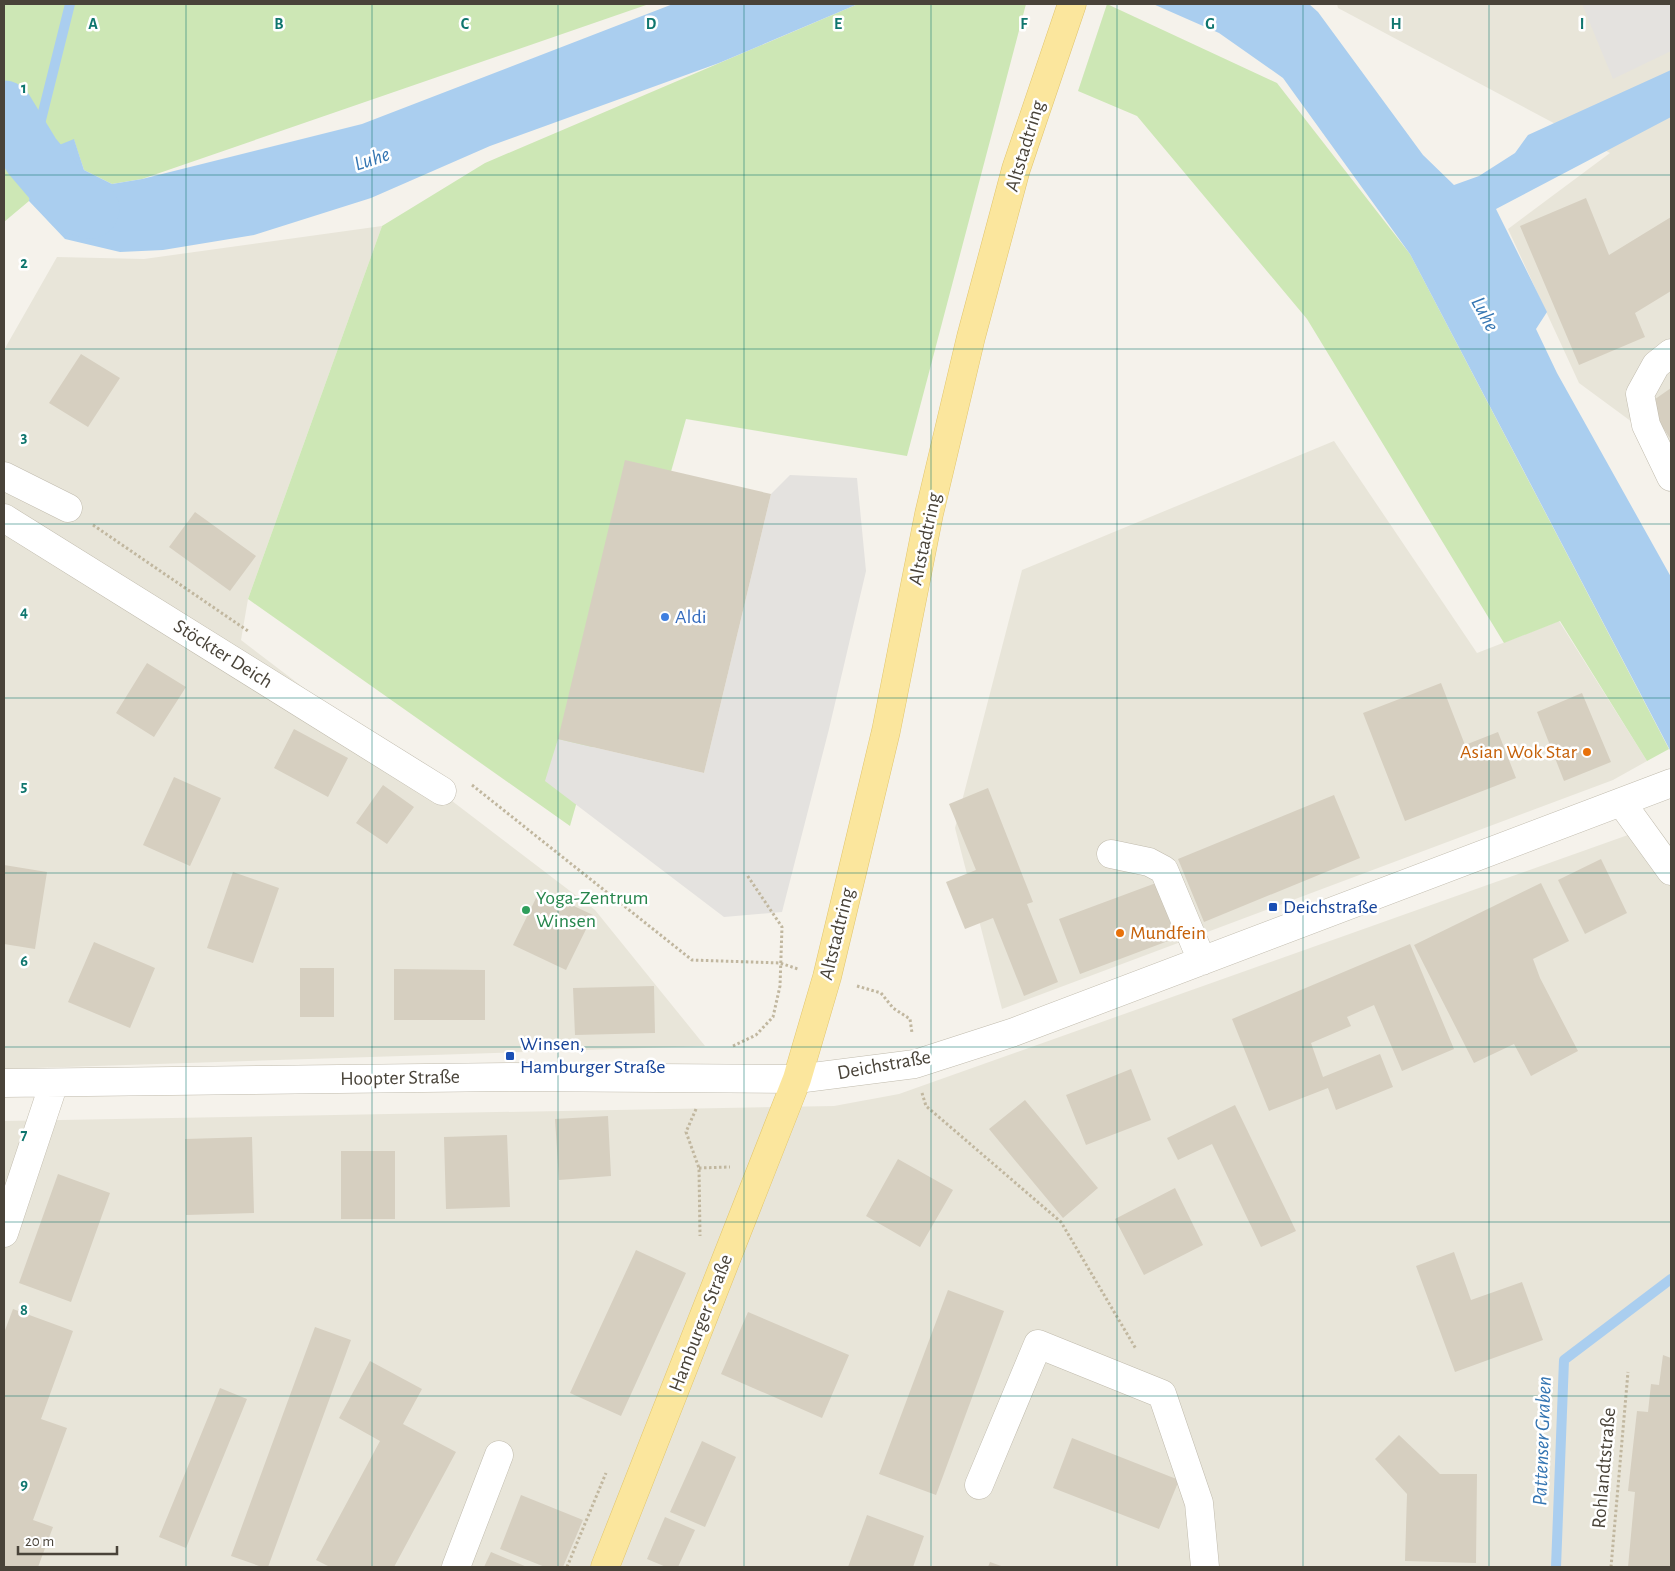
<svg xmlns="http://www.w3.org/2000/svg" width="1675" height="1571" font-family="'Alegreya Sans',sans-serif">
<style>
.residential{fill:#e8e5d9}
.green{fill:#cde7b5}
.parking{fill:#e4e2df}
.water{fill:#aaceef}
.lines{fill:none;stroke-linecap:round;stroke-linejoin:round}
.stream{stroke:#aaceef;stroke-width:10}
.river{stroke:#aaceef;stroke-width:59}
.building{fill:#d6cfc0}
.minor-casing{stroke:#c0bbad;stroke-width:29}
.major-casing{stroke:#e1c56d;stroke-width:29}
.path{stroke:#c1b79f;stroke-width:3;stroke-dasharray:2.5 2.5;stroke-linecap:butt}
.minor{stroke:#fff;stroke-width:28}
.major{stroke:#fbe69d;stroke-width:28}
.grid{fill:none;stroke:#0f766e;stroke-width:1;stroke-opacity:0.55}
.shop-dot{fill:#3f7fe0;stroke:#fff;stroke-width:2}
.food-dot{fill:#e8710a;stroke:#fff;stroke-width:2}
.transit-dot{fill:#1a4fb4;stroke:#fff;stroke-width:2}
.leisure-dot{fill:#2e9e5b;stroke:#fff;stroke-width:2}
.labels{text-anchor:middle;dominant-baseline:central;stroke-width:5;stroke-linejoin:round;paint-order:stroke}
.street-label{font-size:20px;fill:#494339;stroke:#fff}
.shop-label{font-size:20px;fill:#366cbe;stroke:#fff;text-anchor:start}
.food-label{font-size:20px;fill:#c56008;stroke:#fff;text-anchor:end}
.leisure-label{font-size:20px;fill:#27864d;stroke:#fff;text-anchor:start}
.transit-label{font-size:20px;fill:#164399;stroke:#fff;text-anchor:start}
.water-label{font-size:21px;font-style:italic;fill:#3475b2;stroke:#fff}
.grid-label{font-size:16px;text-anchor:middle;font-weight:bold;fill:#0f766e;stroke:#fff;stroke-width:5;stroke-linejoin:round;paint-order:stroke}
</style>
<rect width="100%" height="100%" fill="#f5f2eb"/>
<path class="residential" d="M1337,4H1671V479L1632,422L1579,383L1508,229L1610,153L1338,8Z
M382,226L248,599L241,640L595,910L705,1046L4,1069V350L57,257L144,259Z
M1334,441L1477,653L1559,621L1647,761L1613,780L1002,1009L955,828L1022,570Z
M1642,830L1671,871V1567H4V1121L834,1106L899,1094Z"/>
<path class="green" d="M4,4H649L142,179L112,184L84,170L74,140L32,156L29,201L4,222Z
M858,4H1026L907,456L686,419L570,826L248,599L382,226L485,163Z
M1107,4L1277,83L1410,254L1669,749L1647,761L1560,621L1504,643L1307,319L1137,116L1078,91Z"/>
<path class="parking" d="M1582,4H1671V51L1613,79Z
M790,475L857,478L866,571L829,729L782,912L724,917L545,781L558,739L704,773L771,494Z"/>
<path class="water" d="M673,4H858L719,63L490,146L371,198L254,235L163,250L120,252L65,239L29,201L32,156L74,139L84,170L112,184L142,179L362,124Z
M1153,4H1309L1318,12L1423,155L1454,185L1479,176L1515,153L1528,135L1671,70V117L1496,209L1547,312L1536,329L1557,373L1671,577V752L1410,254L1283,78L1219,33Z"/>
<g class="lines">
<path class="stream" d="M32,156L70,4
M1556,1567L1564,1360L1671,1279"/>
<path class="river" d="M4,110L32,156L72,203L90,209"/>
</g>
<path class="building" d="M1586,198L1609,255L1671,217V291L1635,313L1645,337L1579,365L1520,226Z
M81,354L120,378L88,427L49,403Z
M1671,388V440L1648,404Z
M625,460L771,494L704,773L558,739Z
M195,512L256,556L230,591L169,547Z
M147,663L186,687L154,737L116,713Z
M1441,683L1465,745L1498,732L1516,778L1405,821L1363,713Z
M1582,693L1611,762L1564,781L1537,712Z
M294,729L348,758L328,797L274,768Z
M174,777L221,798L190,866L143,845Z
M383,785L414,807L387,844L356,823Z
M988,788L1033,902L1027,904L1058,982L1024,996L993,918L965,929L946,882L976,870L949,804Z
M1334,795L1360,858L1204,922L1178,859Z
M1601,859L1627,913L1585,934L1558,880Z
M4,865L47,872L35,949L4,944Z
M233,872L279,888L253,963L207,948Z
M1156,883L1176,938L1080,974L1059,919Z
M1541,883L1569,941L1533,959L1540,978L1578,1051L1531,1076L1514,1044L1474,1063L1414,945Z
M540,890L593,915L566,970L513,945Z
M94,942L155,968L130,1028L68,1002Z
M1410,944L1454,1049L1402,1071L1374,1005L1347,1017L1351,1026L1311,1043L1323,1077L1380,1054L1393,1087L1336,1110L1328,1088L1269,1111L1232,1019Z
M300,968H334V1017H300Z
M394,969L485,970V1020H394Z
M654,986L655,1033L575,1035L573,988Z
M1131,1069L1151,1120L1086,1145L1066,1095Z
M1025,1100L1098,1188L1063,1218L989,1129Z
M1235,1105L1296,1231L1261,1247L1212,1144L1178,1160L1167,1138Z
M608,1116L611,1176L559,1180L555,1119Z
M507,1135L510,1207L446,1209L444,1137Z
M252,1137L254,1213L186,1215L185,1139Z
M341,1151H395V1219H341Z
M898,1159L953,1190L920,1247L866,1216Z
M58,1174L110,1193L71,1302L19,1283Z
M1175,1188L1203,1245L1144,1275L1115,1219Z
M636,1250L686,1273L621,1416L570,1393Z
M1454,1252L1471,1300L1522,1282L1543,1340L1455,1372L1416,1266Z
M948,1290L1004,1311L936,1495L879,1474Z
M13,1309L73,1331L41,1419L67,1428L33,1520L53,1527L38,1567H4V1333Z
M748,1312L849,1355L822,1418L721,1374Z
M315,1327L351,1340L268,1567H262L231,1556Z
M1663,1355L1671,1358V1567H1628L1635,1492L1628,1491L1637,1411L1648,1412L1651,1384L1659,1385Z
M370,1361L422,1389L403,1424L456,1452L394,1567H330L316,1560L380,1441L339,1418Z
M220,1388L247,1399L186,1548L159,1537Z
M1399,1435L1440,1474H1477L1476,1563L1405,1561L1407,1494L1375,1459Z
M1072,1438L1179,1480L1159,1529L1053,1488Z
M702,1441L736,1457L705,1527L670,1512Z
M521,1495L583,1520L563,1567H545L500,1549Z
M867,1515L924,1536L913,1567H848Z
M665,1517L695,1530L678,1567H666L647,1559Z
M491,1552L527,1567H484Z
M990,1562L1004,1567H988Z"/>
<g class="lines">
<g class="minor-casing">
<path id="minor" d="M1671,353L1656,365L1640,394L1646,425L1671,477
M4,476L68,508
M4,518L442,791
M1621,802L1671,871
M1111,854L1149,862L1164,870L1202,961
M4,1083L509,1077L797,1079L915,1064L1014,1032L1671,783
M4,1233L54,1083
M979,1485L1038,1344L1162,1394L1199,1503L1205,1567
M456,1567L499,1455"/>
</g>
<g class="major-casing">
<path id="major" d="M605,1567L797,1079L827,977L886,731L929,514L971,337L1016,169L1072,4"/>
</g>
<path class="path" d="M93,525L248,631
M472,785L692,960L780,963L798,969
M857,986L881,993L893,1008L910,1019L912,1033
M733,1046L756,1035L773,1017L780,986L782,927L747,875
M922,1093L926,1106L1061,1222L1136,1349
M696,1109L686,1132L699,1168L700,1236
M699,1168L730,1167
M567,1567L606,1473
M1611,1567L1628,1372"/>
<use href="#minor" class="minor"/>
<use href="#major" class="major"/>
</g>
<path class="grid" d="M186,4V1567M372,4V1567M558,4V1567M744,4V1567M931,4V1567M1117,4V1567M1303,4V1567M1489,4V1567M4,175H1671M4,349H1671M4,524H1671M4,698H1671M4,873H1671M4,1047H1671M4,1222H1671M4,1396H1671"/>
<circle class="shop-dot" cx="665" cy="617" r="5"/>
<g class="food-dot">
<circle cx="1587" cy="752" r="5"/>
<circle cx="1120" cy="933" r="5"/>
</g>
<g class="transit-dot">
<rect x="1268" y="902" width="10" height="10" rx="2.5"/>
<rect x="505" y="1051" width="10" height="10" rx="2.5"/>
</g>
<circle class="leisure-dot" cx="526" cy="910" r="5"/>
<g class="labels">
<g class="street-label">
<text transform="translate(1025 146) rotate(-73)">Altstadtring</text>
<text transform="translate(925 539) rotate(-78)">Altstadtring</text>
<text transform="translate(223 654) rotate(32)">Stöckter Deich</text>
<text transform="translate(837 934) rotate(-76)">Altstadtring</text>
<text transform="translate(884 1065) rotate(-10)">Deichstraße</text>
<text transform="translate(400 1078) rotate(-1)">Hoopter Straße</text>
<text transform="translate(701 1323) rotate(-69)">Hamburger Straße</text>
<text transform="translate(1604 1468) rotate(-85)">Rohlandtstraße</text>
</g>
<g class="shop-label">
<text x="675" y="617">Aldi</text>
</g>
<g class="food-label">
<text x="1577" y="752">Asian Wok Star</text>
<text x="1130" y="933" text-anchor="start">Mundfein</text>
</g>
<g class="leisure-label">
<text x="536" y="898">Yoga-Zentrum<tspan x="536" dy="23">Winsen</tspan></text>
</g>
<g class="transit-label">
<text x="1283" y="907">Deichstraße</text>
<text x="520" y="1044">Winsen,<tspan x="520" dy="23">Hamburger Straße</tspan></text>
</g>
<g class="water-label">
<text transform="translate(372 159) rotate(-18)">Luhe</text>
<text transform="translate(1485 314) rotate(62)">Luhe</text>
<text transform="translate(1542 1441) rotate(-88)">Pattenser Graben</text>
</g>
</g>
<g class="grid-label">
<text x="93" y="29">A</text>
<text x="279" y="29">B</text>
<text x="465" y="29">C</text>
<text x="651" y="29">D</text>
<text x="838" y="29">E</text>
<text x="1024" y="29">F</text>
<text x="1210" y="29">G</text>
<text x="1396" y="29">H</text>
<text x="1582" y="29">I</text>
<text x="24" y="93">1</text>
<text x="24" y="268">2</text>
<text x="24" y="442">3</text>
<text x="24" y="617">4</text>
<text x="24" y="791">5</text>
<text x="24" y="966">6</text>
<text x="24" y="1140">7</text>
<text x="24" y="1315">8</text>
<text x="24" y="1489">9</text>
</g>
<rect width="1675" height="1571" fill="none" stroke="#494339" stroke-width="10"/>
<path d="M18 1546v8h99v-8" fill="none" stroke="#494339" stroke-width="2.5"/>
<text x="25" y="1546" font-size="15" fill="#494339" stroke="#ffffff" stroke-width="4" paint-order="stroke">20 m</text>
</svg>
